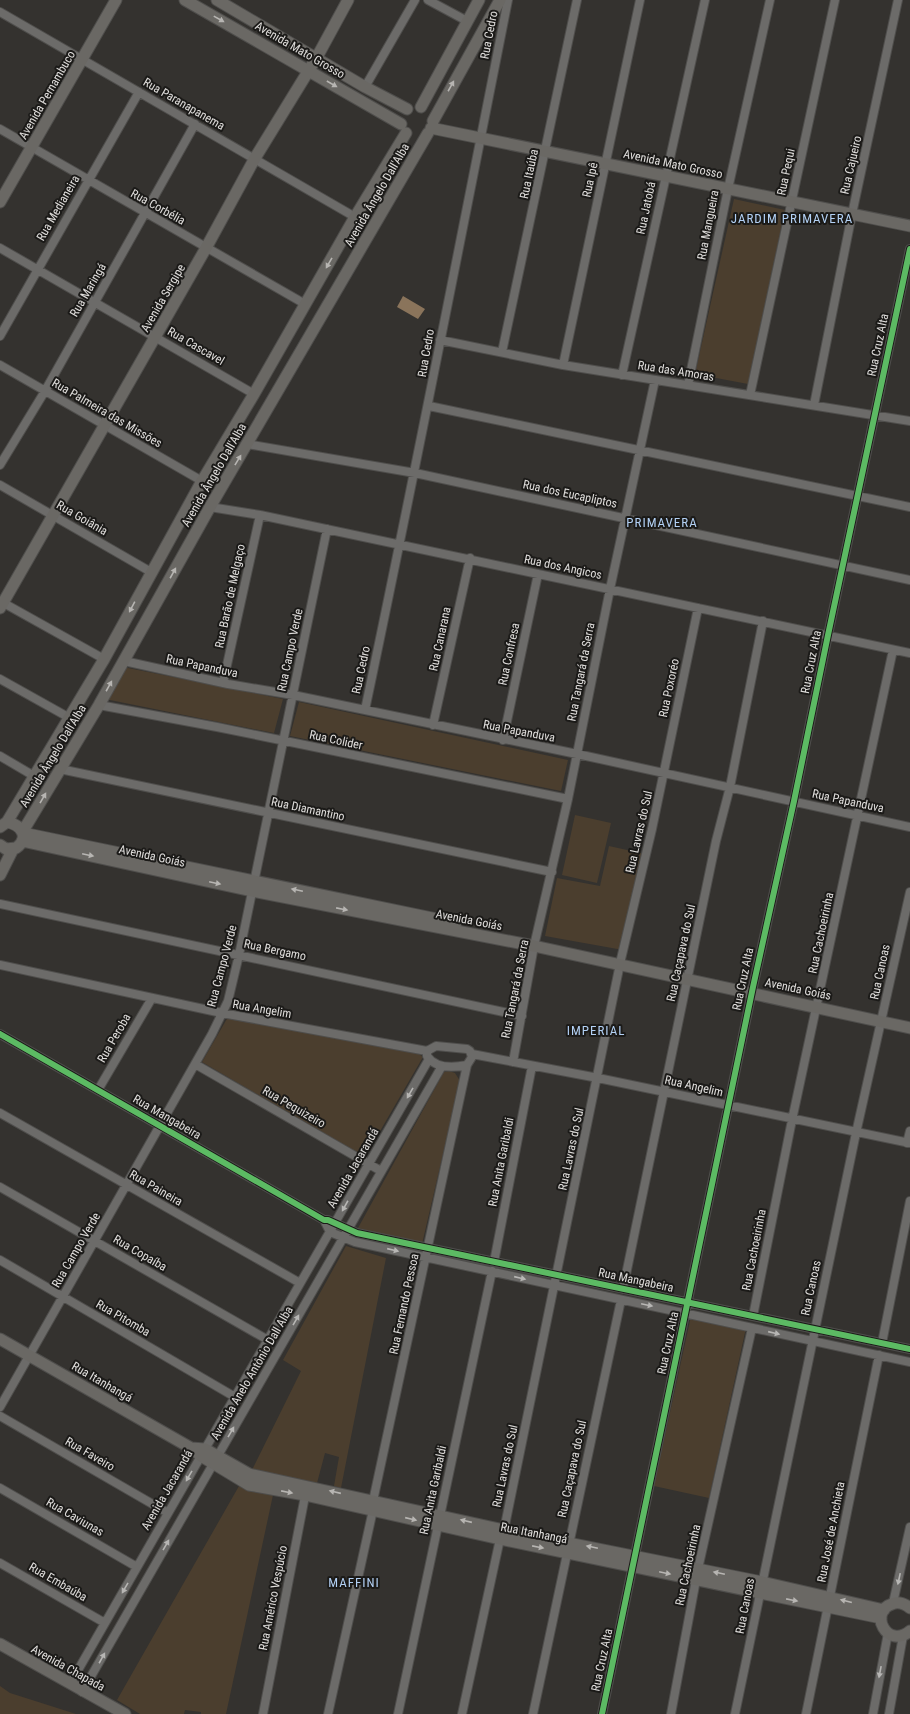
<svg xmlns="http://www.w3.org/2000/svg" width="910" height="1714" font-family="'Roboto Condensed',sans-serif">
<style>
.green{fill:#4b3e2e}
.water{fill:#8a745b}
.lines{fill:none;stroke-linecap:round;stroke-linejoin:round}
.street-casing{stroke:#4f4e4c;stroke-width:10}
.secondary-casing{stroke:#4f4e4c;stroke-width:13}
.street{stroke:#6c6b69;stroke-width:8}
.secondary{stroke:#6a6864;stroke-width:11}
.cycleway-casing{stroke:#1b1a18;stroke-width:8}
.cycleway{stroke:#5cba63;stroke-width:6}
.oneway{fill:#b7b5b2}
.oneway2{fill:#b7b6b4}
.labels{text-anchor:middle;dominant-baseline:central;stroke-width:4;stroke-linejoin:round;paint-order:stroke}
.street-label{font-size:12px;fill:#e0dedc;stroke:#1b1a18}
.neighbourhood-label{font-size:13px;letter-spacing:1px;fill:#b3d1f5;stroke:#1b1a18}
</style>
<rect width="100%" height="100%" fill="#34322f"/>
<path class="green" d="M734,199L785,210L748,384L695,374Z
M123,667L283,699L274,733L105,699Z
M299,702L568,760L561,791L290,736Z
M575,815L611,823L597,883L562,875Z
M609,846L645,854L623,950L545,936L557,878L600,886Z
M228,1017L419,1054L423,1057L365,1157L202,1062Z
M449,1071L455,1073L460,1081L422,1244L358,1228L444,1072Z
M346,1246L386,1258L341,1488L334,1486L339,1457L325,1453L317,1483L252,1470L301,1371L283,1360Z
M691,1316L746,1328L709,1498L654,1486Z
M239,1486L273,1495L226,1714H201V1712L185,1710L184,1714H140L117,1700Z
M0,1686L10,1693L76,1714H0Z"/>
<path class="water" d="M403,296L425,309L418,319L397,307Z"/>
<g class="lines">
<g class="street-casing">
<path id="street" d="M428,0L467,21
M0,12L355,217
M365,87L415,0
M0,129L305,304
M0,248L254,394
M0,336L139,92
M440,340L563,365L910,421
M502,352L577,0
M0,365L202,481
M563,365L640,0
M622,375L705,0
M688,385L728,189L770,0
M750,395L835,0
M814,405L852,214L898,0
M429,406L910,507
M247,444L415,473L910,580
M0,465L45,391L195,124
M0,485L151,572
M210,507L260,515L910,653
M0,601L104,659
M124,661L228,684L293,695L577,754L910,827
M0,679L68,717
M223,683L260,515
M99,705L217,727L568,799
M365,710C415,474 461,237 508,0
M433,725L470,558
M503,740L538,574
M0,756L34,776
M60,769L552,872
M0,904L522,1016
M0,965L222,1013L427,1051
M0,1034L324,1220H328L357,1233L910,1349
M436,1046L467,1049L470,1051L472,1057L467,1065C453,1068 436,1069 427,1056V1051Z
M472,1054L598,1078L910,1143
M513,1062L534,946L568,799L610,589L655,380
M195,1064L381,1171
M98,1090L152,998
M0,1113L300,1283
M907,1143L910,1131
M0,1187L268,1340
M324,1220L330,1232L355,1242L910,1362
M0,1260L235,1397
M494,1262L532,1066
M623,1289L716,841L730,787L763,621
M753,1316L792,1120L893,650
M882,1343L910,1201
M0,1407L212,1034L228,1001L239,955L327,529
M0,1416L168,1513
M0,1488L137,1567
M373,1501L467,1065
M504,1530L621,959L652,829L698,608
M0,1563L105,1623
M893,1603L910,1527
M70,1684L429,1059
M82,1692L442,1066
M263,1714L306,1491
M328,1714L373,1510
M398,1714L492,1271
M462,1714L500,1539
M533,1714L621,1300
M602,1714L753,987L794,801L828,635L910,249
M671,1714L698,1569L752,1328
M735,1714L856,1133L910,892
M806,1714L879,1355
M873,1714L888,1633
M889,1714L903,1636"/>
</g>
<g class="secondary-casing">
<path id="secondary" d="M185,0L401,124
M217,0L365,87L407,109
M421,107L479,0
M433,121L500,0
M431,128L910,226
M0,202L116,0
M0,608L206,248L255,158L317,57L348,0
M7,822L103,661L202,481L254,394L355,217L406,133
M0,827L7,822C22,825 30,838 16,848L6,849L0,845
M23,831L99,705L210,507L428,133
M23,833L456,923
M22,841L252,891L534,946L910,1028
M0,875L13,849
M0,1339L191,1448L201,1456L249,1485L305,1495L500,1539L881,1618
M191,1448L205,1449L249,1474L504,1530L762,1582L884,1610
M910,1608C905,1604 899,1601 892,1604C868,1612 887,1650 910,1631
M0,1644L125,1714"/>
</g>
<use href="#street" class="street"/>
<use href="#secondary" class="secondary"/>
<g class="cycleway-casing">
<path id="cycleway" d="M0,1034L324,1220H328L357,1233L910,1349
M602,1714L753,987L794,801L828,635L910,249"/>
</g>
<use href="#cycleway" class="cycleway"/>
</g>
<defs><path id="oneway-solid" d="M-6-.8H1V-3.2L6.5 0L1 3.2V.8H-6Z"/></defs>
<g class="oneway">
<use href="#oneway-solid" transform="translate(219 19) rotate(29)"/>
<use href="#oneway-solid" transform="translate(332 84) rotate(30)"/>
<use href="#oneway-solid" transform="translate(451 86) rotate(-61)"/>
<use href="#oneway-solid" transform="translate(329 263) rotate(120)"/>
<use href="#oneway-solid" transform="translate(238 460) rotate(-59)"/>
<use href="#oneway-solid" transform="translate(173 573) rotate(-61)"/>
<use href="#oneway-solid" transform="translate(132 607) rotate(118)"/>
<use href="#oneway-solid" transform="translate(109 686) rotate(-61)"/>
<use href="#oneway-solid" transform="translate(43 798) rotate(-60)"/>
<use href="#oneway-solid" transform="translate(88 855) rotate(12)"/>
<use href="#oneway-solid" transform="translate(215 883) rotate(12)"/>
<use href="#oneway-solid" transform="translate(297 890) rotate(-168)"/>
<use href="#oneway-solid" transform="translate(342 909) rotate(11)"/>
<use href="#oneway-solid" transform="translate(287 1492) rotate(11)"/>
<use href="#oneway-solid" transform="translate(335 1492) rotate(-167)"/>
<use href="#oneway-solid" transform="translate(411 1519) rotate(13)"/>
<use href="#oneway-solid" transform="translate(466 1521) rotate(-167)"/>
<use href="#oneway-solid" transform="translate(538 1547) rotate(11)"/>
<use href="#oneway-solid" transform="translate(592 1547) rotate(-168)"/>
<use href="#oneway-solid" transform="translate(665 1573) rotate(12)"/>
<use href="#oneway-solid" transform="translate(719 1573) rotate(-168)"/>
<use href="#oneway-solid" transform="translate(792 1600) rotate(11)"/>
<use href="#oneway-solid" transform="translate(846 1601) rotate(-166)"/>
</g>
<g class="oneway2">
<use href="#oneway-solid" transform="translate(410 1093) rotate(120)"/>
<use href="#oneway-solid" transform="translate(345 1206) rotate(119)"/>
<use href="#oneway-solid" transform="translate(393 1250) rotate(13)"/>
<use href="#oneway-solid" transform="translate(520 1278) rotate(13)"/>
<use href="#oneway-solid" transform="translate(647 1305) rotate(12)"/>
<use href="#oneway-solid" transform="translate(296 1320) rotate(-60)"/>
<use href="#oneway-solid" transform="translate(774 1333) rotate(13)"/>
<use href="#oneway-solid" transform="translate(231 1432) rotate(-60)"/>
<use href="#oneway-solid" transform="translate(189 1476) rotate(120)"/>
<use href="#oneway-solid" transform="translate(166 1545) rotate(-60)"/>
<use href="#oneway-solid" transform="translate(899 1579) rotate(102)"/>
<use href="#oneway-solid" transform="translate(125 1588) rotate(120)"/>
<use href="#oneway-solid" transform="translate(102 1658) rotate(-61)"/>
<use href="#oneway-solid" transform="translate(880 1672) rotate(101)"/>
</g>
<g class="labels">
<g class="street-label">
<text transform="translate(489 35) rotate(-79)">Rua Cedro</text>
<text transform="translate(300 50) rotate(30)">Avenida Mato Grosso</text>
<text transform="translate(47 95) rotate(-60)">Avenida Pernambuco</text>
<text transform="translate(184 104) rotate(30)">Rua Paranapanema</text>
<text transform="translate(673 164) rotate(12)">Avenida Mato Grosso</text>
<text transform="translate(851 165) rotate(-77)">Rua Cajueiro</text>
<text transform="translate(786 172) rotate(-78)">Rua Pequi</text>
<text transform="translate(529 174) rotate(-78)">Rua Itaúba</text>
<text transform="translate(590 180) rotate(-78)">Rua Ipê</text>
<text transform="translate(377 195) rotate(-60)">Avenida Ângelo Dall'Alba</text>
<text transform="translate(158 207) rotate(29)">Rua Corbélia</text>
<text transform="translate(58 208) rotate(-60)">Rua Medianeira</text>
<text transform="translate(646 208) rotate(-78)">Rua Jatobá</text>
<text transform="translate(708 225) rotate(-79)">Rua Mangueira</text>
<text transform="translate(88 290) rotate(-60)">Rua Maringá</text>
<text transform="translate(163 298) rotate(-60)">Avenida Sergipe</text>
<text transform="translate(878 345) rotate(-78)">Rua Cruz Alta</text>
<text transform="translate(196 346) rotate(30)">Rua Cascavel</text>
<text transform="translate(426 353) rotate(-80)">Rua Cedro</text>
<text transform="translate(676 371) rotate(9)">Rua das Amoras</text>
<text transform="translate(107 413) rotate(30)">Rua Palmeira das Missões</text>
<text transform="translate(214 475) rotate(-60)">Avenida Ângelo Dall'Alba</text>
<text transform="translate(570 494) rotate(12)">Rua dos Eucapliptos</text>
<text transform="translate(82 518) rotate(30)">Rua Goiânia</text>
<text transform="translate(563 567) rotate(12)">Rua dos Angicos</text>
<text transform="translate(230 596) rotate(-78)">Rua Barão de Melgaço</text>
<text transform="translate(440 639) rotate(-78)">Rua Canarana</text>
<text transform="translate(290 650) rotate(-78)">Rua Campo Verde</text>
<text transform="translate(509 654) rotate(-78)">Rua Confresa</text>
<text transform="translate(811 662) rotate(-79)">Rua Cruz Alta</text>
<text transform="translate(202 666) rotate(12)">Rua Papanduva</text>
<text transform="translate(361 670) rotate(-78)">Rua Cedro</text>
<text transform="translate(581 672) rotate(-79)">Rua Tangará da Serra</text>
<text transform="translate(669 688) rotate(-78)">Rua Poxoréo</text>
<text transform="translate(519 731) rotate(11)">Rua Papanduva</text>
<text transform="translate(336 740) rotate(12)">Rua Colider</text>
<text transform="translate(53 756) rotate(-59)">Avenida Ângelo Dall'Alba</text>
<text transform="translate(848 801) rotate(12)">Rua Papanduva</text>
<text transform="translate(308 809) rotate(12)">Rua Diamantino</text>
<text transform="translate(639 832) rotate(-77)">Rua Lavras do Sul</text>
<text transform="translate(152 856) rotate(12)">Avenida Goiás</text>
<text transform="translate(469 920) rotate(11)">Avenida Goiás</text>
<text transform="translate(821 933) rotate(-78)">Rua Cachoeirinha</text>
<text transform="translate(275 950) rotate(12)">Rua Bergamo</text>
<text transform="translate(681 953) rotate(-78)">Rua Caçapava do Sul</text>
<text transform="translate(222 966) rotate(-75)">Rua Campo Verde</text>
<text transform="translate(880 972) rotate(-78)">Rua Canoas</text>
<text transform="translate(743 979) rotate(-78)">Rua Cruz Alta</text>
<text transform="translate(515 989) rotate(-79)">Rua Tangará da Serra</text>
<text transform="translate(798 989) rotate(12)">Avenida Goiás</text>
<text transform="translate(262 1009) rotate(10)">Rua Angelim</text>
<text transform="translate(114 1038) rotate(-60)">Rua Peroba</text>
<text transform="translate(694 1086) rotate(13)">Rua Angelim</text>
<text transform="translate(294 1107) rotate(30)">Rua Pequizeiro</text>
<text transform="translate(167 1117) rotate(30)">Rua Mangabeira</text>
<text transform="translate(571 1149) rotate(-78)">Rua Lavras do Sul</text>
<text transform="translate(501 1162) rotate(-79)">Rua Anita Garibaldi</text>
<text transform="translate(353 1168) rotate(-60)">Avenida Jacarandá</text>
<text transform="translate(156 1188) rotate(30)">Rua Paineira</text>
<text transform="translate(76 1250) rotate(-60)">Rua Campo Verde</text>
<text transform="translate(754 1250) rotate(-79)">Rua Cachoeirinha</text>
<text transform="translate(140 1253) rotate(30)">Rua Copaíba</text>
<text transform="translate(636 1280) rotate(12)">Rua Mangabeira</text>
<text transform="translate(811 1288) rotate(-78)">Rua Canoas</text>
<text transform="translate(404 1304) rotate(-78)">Rua Fernando Pessoa</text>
<text transform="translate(123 1318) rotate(30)">Rua Pitomba</text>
<text transform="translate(668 1343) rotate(-78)">Rua Cruz Alta</text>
<text transform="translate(252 1373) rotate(-60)">Avenida Anelo Antônio Dall Alba</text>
<text transform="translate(102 1382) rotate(30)">Rua Itanhangá</text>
<text transform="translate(90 1454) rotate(30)">Rua Faveiro</text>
<text transform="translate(505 1466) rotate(-78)">Rua Lavras do Sul</text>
<text transform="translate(572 1469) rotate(-78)">Rua Caçapava do Sul</text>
<text transform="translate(167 1490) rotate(-60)">Avenida Jacarandá</text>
<text transform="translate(433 1490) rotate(-78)">Rua Anita Garibaldi</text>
<text transform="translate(75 1517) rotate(30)">Rua Caviunas</text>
<text transform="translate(831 1532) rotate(-79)">Rua José de Anchieta</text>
<text transform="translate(534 1533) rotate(11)">Rua Itanhangá</text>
<text transform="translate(688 1565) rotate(-78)">Rua Cachoeirinha</text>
<text transform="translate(58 1582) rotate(30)">Rua Embaúba</text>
<text transform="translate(273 1598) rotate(-79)">Rua Américo Vespúcio</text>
<text transform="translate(745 1606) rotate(-79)">Rua Canoas</text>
<text transform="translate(602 1660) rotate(-78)">Rua Cruz Alta</text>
<text transform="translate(68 1668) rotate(29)">Avenida Chapada</text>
</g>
<g class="neighbourhood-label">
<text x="792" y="218">JARDIM PRIMAVERA</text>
<text x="662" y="522">PRIMAVERA</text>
<text x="596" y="1030">IMPERIAL</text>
<text x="354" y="1582">MAFFINI</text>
</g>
</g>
</svg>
